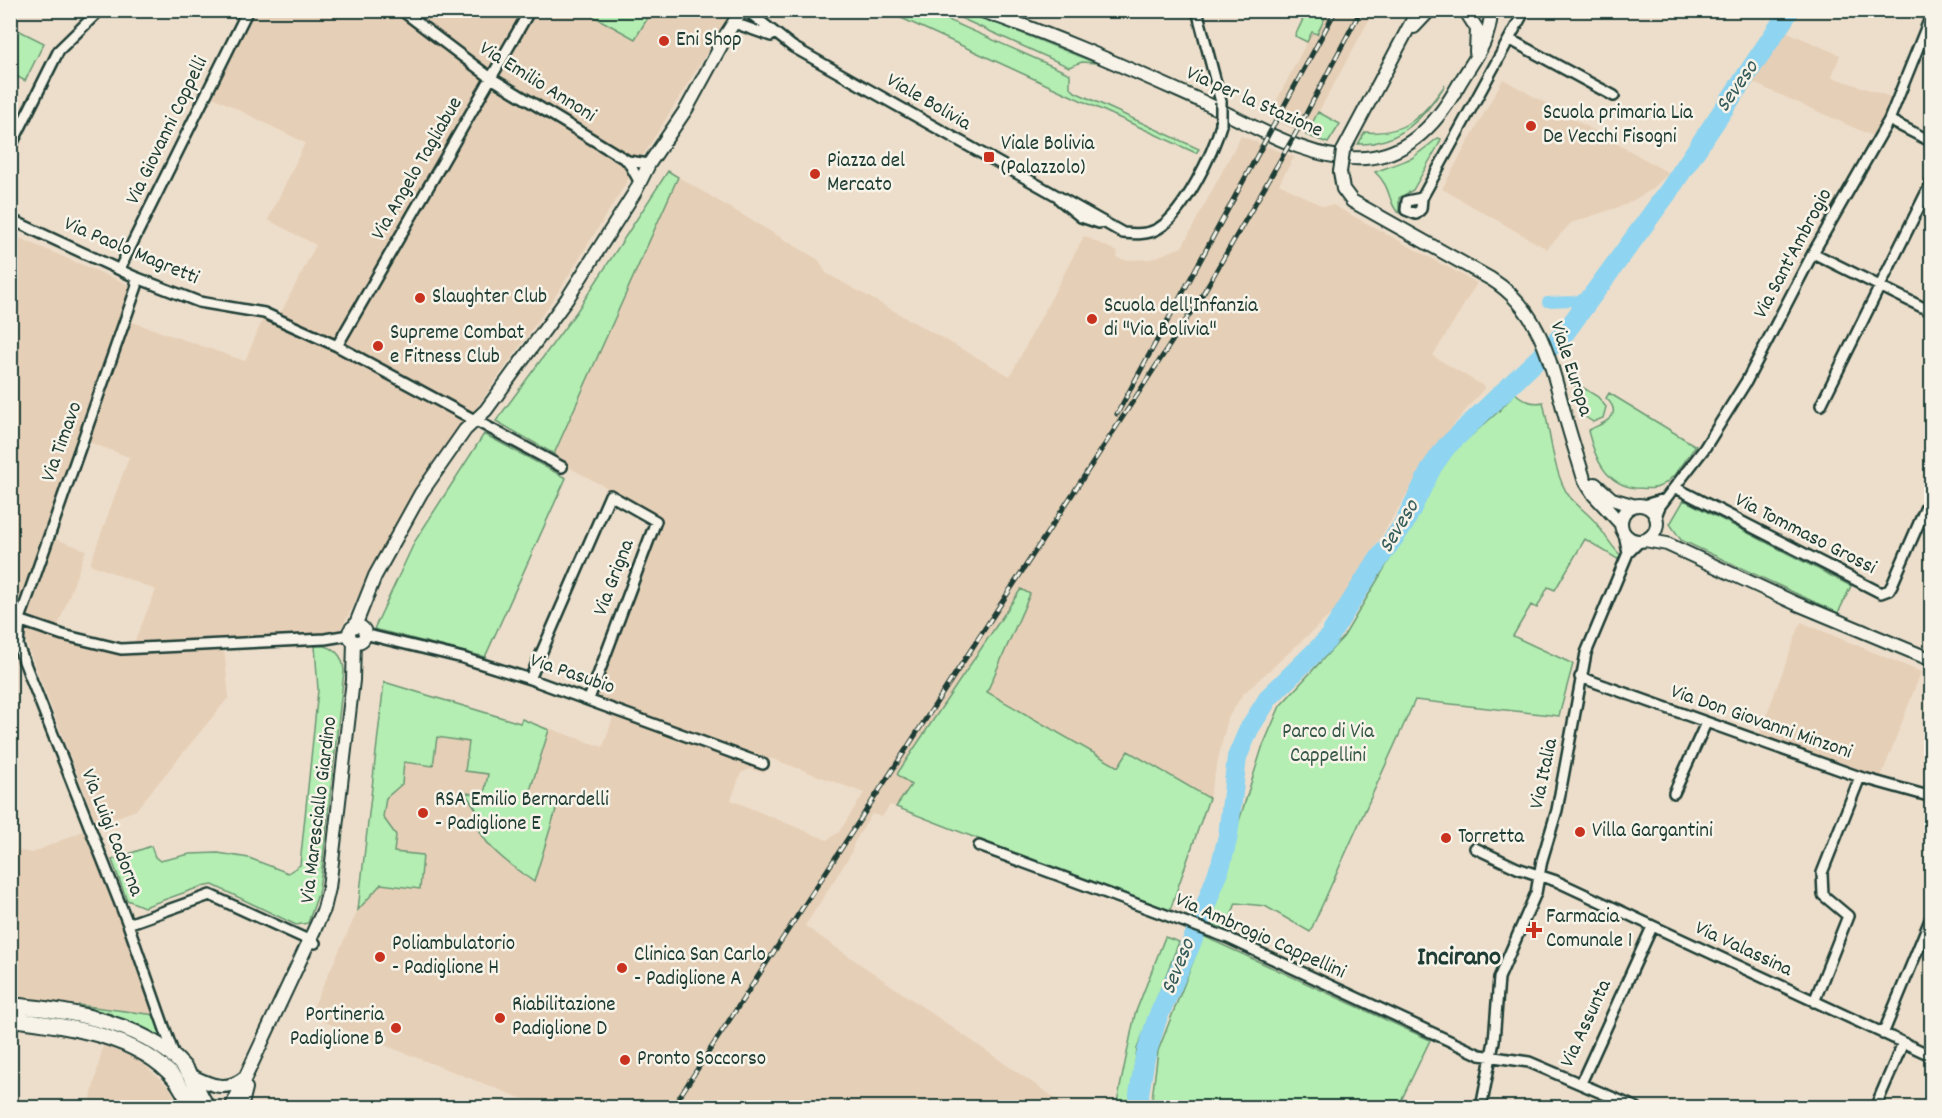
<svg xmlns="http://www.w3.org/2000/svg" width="1942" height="1118" font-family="Dekko,sans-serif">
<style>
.built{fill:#e6cfb7;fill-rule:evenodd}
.green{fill:#b4eeb2;stroke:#6a9673;stroke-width:1.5}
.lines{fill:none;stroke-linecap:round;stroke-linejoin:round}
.canal{stroke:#8fd4f0;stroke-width:10}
.river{stroke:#8fd4f0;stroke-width:20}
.minor-casing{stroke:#1f3d34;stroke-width:14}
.tertiary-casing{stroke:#1f3d34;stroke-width:16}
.secondary-casing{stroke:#1f3d34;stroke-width:18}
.minor{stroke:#f7f3e8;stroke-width:9}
.tertiary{stroke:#f7f3e8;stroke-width:12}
.secondary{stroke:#f7f3e8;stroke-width:14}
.rail-casing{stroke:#1f3d34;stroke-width:5}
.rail{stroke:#f7f3e8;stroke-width:3;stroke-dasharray:9;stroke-linecap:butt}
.minor-bridge-casing{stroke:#1f3d34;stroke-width:14;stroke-linecap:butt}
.tertiary-bridge-casing{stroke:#1f3d34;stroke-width:16;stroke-linecap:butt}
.minor-bridge{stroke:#f7f3e8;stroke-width:9}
.tertiary-bridge{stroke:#f7f3e8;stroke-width:12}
.poi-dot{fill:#c8321e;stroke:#f7f3e8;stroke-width:2}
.labels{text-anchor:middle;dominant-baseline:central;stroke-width:5;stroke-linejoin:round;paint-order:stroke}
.poi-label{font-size:21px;fill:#1f3d34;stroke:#f7f3e8;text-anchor:start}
.street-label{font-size:21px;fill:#1f3d34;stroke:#f7f3e8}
.park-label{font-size:21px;fill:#355847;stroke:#f7f3e8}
.water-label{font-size:22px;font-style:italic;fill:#355b5a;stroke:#f7f3e8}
.district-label{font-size:27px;font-weight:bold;fill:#1f3d34;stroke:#f7f3e8}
</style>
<rect width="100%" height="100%" fill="#eddecb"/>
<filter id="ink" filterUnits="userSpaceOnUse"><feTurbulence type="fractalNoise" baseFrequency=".0167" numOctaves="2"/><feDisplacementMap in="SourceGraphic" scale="12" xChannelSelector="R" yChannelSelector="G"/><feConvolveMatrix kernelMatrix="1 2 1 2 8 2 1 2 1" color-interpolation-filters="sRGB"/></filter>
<g filter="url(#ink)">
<path class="built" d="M369,10L584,11L635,39L652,11H733L559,291L412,499L338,634L223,639L229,697L136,810L97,825L27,645L24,626L11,622L10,234L132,286L121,318L245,361L264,316L276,322L316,245L268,220L305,143L211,96L253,11ZM86,441L129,457L90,564L156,590L133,645H121L57,629L86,550L53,538Z
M1330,11H1374L1306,135L1268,117L1312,32L1317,34Z
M1783,30L1840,55L1832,77L1894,98L1877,138L1749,81Z
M1503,79L1669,173L1651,190L1625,205L1571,223L1547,249L1442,189Z
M1241,136L1294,157L1279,184L1323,206L1333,205L1477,283L1433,356L1485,387L1437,445L1337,609L1243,694L1228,718L1209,798L1128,751L1119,768L987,692L1030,594L897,774L912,785L896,807L890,805L882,817L872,814L854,843L851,854L805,926L1068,1107H544L309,1016L358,910L384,682L520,723L522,719L603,747L616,708L593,698L662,518L552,458L678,177L819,260L826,273L1010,376L1084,236L1118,252L1117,258L1126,260L1151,259L1182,247ZM770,758L864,793L839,832L827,840L731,800L741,773L750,769L764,773Z
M1801,622L1921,672L1880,780L1758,738Z
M85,830L162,1016L11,996V849L32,853Z
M103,1045L139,1060L170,1088L179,1107H89Z"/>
<path class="green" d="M584,11H652L635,39Z
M886,11H928L1070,74V87L1075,92L1199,149L1196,153Z
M945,11H966L1096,63L1082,62L1069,67Z
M1307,11H1317L1326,16L1317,34L1312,32L1307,42L1295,36Z
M10,26L44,43L25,81L11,73Z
M1445,85C1425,117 1399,145 1358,144L1365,132C1404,136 1424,115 1445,85Z
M1318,112L1340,124L1328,143L1306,135Z
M1438,138L1441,139L1439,144L1413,190L1399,198V213C1388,205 1392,187 1375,172L1412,158Z
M668,171L678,177L554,454L496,421L577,311Z
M1574,382L1598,397L1606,407L1603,418L1593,422L1584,416Z
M1515,393C1523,400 1532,405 1543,402C1550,430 1553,474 1569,496C1577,506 1588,513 1596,523C1602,530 1615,552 1621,555L1619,560L1585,539L1555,590L1548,587L1537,608L1531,605L1513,636L1573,664L1559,716L1415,700L1310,932L1265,906L1236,903L1226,929L1207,923L1262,748L1280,706L1344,636L1418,512L1436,474L1448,456L1499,411Z
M1609,393L1696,446C1686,458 1674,481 1658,487C1652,490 1642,488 1635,488C1605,484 1595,458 1588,431C1595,425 1628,419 1606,398Z
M484,434L566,478L485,657L374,629L415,541Z
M1684,500L1851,586L1838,613L1681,540L1670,524Z
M1021,589L1030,594L987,692L1118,767L1128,751L1209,798L1169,913L896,807L911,785L897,774Z
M315,646C332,644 343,654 344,671L322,868L318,894L308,923L296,925L213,885L200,887L144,907L127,900L112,860L151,846L155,857L160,861L190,854L218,853L249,858L288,873L300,865L318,690Z
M384,682L520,723L522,719L549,730L529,794L558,803L534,882C511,865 472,841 476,809L465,793L484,795L488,774L465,771L469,742L437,737L433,766L404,762L402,784L386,798L383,817L396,835L394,852L423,855L420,889L381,884L358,910Z
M1203,936L1430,1040L1398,1107H1151L1158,1051Z
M1165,937L1179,942L1137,1049L1129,1107H1116L1135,1014Z
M78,1005L156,1015L166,1041L163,1044L111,1014Z"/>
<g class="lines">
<path class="canal" d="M1547,302L1574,301L1593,296"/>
<path class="river" d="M1140,1108L1139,1094L1145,1058L1157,1019L1194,937L1221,864L1228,836L1237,757L1249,729L1269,697L1327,640L1371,570L1404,524L1432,467L1446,447L1564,334L1668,192L1790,10"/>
<g class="minor-casing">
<path id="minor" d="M401,10L491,78L628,161L649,164
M746,10L793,47L1123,233C1135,234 1148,235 1159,228C1184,213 1213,153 1221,125
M1197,10L1221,102
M734,23L771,36
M1509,39L1614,96
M1889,120L1932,142
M10,148L59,50L100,10
M628,161L639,181
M1422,198L1407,201L1406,210L1416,214L1421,209L1422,198L1525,10
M1060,200L1081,217L1099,223
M10,219L135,277L199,302L264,313L337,346L562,467
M1813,253L1932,312
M120,268L248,10
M135,277L137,286L20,619L18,646L128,924L175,1058
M337,346L530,10
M1821,405L1932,181
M1676,488L1881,593L1889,590L1892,585L1932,493
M1644,505L1665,499
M1656,516L1660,506L1704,449L1746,382L1813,253L1889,120L1932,13
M1624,534L1628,553
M10,617L63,635L121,649L325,639L349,635
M364,634L463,658L530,679L763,764
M1580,677L1860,777L1932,797
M530,679L610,495L656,521L589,699
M1674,793L1706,723
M979,846L1228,938L1480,1055L1529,1062L1637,1108
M1475,848L1517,868L1556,881L1932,1056
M128,924L210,895L315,943
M1814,1002L1848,916L1823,895L1822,873L1860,777
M1883,1034L1932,915
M1581,1083L1652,927
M1481,1108L1494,1041L1499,978L1536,893L1542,860L1557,810L1586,653L1628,553L1640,541
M1875,1108L1903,1043"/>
</g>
<g class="tertiary-casing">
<path id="tertiary" d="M979,10C1055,35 1127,68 1199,100C1249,123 1309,162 1365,158C1409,155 1438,122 1458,86C1473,60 1489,44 1491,13
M1468,15L1477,29L1476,52
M1414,27L1430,10
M718,47L742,10
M1343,151L1418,10
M1340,172L1343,189L1352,201L1491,279C1539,309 1549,357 1563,408C1569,432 1577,455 1584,479L1594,495L1621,524
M1595,484L1612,499L1632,505
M1621 523a18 18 0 1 1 36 0a18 18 0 1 1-36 0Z
M1645,540L1667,544L1795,603L1932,660
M355,626L375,576L421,493L465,430L486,410L567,299L635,192L649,164L687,108L723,42
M349 634a8 8 0 1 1 16 0a8 8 0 1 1-16 0Z
M190,1075C208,1084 226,1093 244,1078
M231,1108L324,909L329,888L353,680L354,641
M241,1108L246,1088"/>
</g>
<g class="secondary-casing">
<path id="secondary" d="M10,1005C68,1010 154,1023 190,1075C197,1086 201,1098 208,1108
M10,1019C64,1025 139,1035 176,1080C182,1088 187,1098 192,1108"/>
</g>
<use href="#minor" class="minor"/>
<use href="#tertiary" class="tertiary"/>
<use href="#secondary" class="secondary"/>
<g class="rail-casing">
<path id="rail" d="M1117,414L1336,10
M672,1108L1201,297L1297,131L1361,10"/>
</g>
<use href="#rail" class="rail"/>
<g class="minor-bridge-casing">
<path id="minor-bridge" d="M1221,102V125"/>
</g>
<g class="tertiary-bridge-casing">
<path id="tertiary-bridge" d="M1340,172L1343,151"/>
</g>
<use href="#minor-bridge" class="minor-bridge"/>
<use href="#tertiary-bridge" class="tertiary-bridge"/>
</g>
</g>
<g class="poi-dot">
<circle cx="664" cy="41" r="6"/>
<circle cx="1531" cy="126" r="6"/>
<rect x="983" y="151" width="12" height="12" rx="3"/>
<circle cx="815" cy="174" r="6"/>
<circle cx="420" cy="298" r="6"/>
<circle cx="1092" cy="319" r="6"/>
<circle cx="378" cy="346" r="6"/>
<circle cx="423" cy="813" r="6"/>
<circle cx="1580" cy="832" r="6"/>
<circle cx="1446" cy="838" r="6"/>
<path d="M1531 921h6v6h6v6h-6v6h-6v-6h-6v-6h6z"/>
<circle cx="380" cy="957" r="6"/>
<circle cx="622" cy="968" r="6"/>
<circle cx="500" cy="1018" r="6"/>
<circle cx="396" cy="1028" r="6"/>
<circle cx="625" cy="1060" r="6"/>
</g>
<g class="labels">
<g class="poi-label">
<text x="676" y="41">Eni Shop</text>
<text x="1543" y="114">Scuola primaria Lia<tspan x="1543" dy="24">De Vecchi Fisogni</tspan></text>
<text x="1001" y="145">Viale Bolivia<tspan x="1001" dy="24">(Palazzolo)</tspan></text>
<text x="827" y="162">Piazza del<tspan x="827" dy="24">Mercato</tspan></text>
<text x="432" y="298">Slaughter Club</text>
<text x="1104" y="307">Scuola dell'Infanzia<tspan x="1104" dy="24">di "Via Bolivia"</tspan></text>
<text x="390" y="334">Supreme Combat<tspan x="390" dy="24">e Fitness Club</tspan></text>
<text x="435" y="801">RSA Emilio Bernardelli<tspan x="435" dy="24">- Padiglione E</tspan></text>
<text x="1592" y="832">Villa Gargantini</text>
<text x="1458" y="838">Torretta</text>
<text x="1546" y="918">Farmacia<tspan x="1546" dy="24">Comunale 1</tspan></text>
<text x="392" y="945">Poliambulatorio<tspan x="392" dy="24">- Padiglione H</tspan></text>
<text x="634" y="956">Clinica San Carlo<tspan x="634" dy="24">- Padiglione A</tspan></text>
<text x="512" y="1006">Riabilitazione<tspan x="512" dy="24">Padiglione D</tspan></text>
<text x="384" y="1016" text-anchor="end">Portineria<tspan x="384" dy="24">Padiglione B</tspan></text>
<text x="637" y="1060">Pronto Soccorso</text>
</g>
<g class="street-label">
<text transform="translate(537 83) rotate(32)">Via Emilio Annoni</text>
<text transform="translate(928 103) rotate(30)">Viale Bolivia</text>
<text transform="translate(1254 103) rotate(24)">Via per la Stazione</text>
<text transform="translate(168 131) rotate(-64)">Via Giovanni Coppelli</text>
<text transform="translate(418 169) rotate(-60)">Via Angelo Tagliabue</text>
<text transform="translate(131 252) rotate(23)">Via Paolo Magretti</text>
<text transform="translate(1794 254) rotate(-62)">Via Sant'Ambrogio</text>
<text transform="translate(1570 369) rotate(72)">Viale Europa</text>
<text transform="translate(63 442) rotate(-70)">Via Timavo</text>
<text transform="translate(1805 535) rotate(27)">Via Tommaso Grossi</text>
<text transform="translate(615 578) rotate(-69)">Via Grigna</text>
<text transform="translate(572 675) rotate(19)">Via Pasubio</text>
<text transform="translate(1761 723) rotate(19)">Via Don Giovanni Minzoni</text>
<text transform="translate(1545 774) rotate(-78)">Via Italia</text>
<text transform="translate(320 810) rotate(-83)">Via Maresciallo Giardino</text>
<text transform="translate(111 833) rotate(68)">Via Luigi Cadorna</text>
<text transform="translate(1260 937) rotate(24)">Via Ambrogio Cappellini</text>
<text transform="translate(1743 950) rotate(25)">Via Valassina</text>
<text transform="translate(1587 1024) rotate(-65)">Via Assunta</text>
</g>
<g class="park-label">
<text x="1328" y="733">Parco di Via<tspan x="1328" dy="24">Cappellini</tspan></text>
</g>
<g class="water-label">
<text transform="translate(1738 87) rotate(-55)">Seveso</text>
<text transform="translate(1400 527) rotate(-59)">Seveso</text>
<text transform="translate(1179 967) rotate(-68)">Seveso</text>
</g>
<g class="district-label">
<text x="1459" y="958">Incirano</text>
</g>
</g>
<rect width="1942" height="1118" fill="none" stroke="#f7f3e8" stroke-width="36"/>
<rect x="18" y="18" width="1906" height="1082" fill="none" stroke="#1f3d34" stroke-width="2" filter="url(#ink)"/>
</svg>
